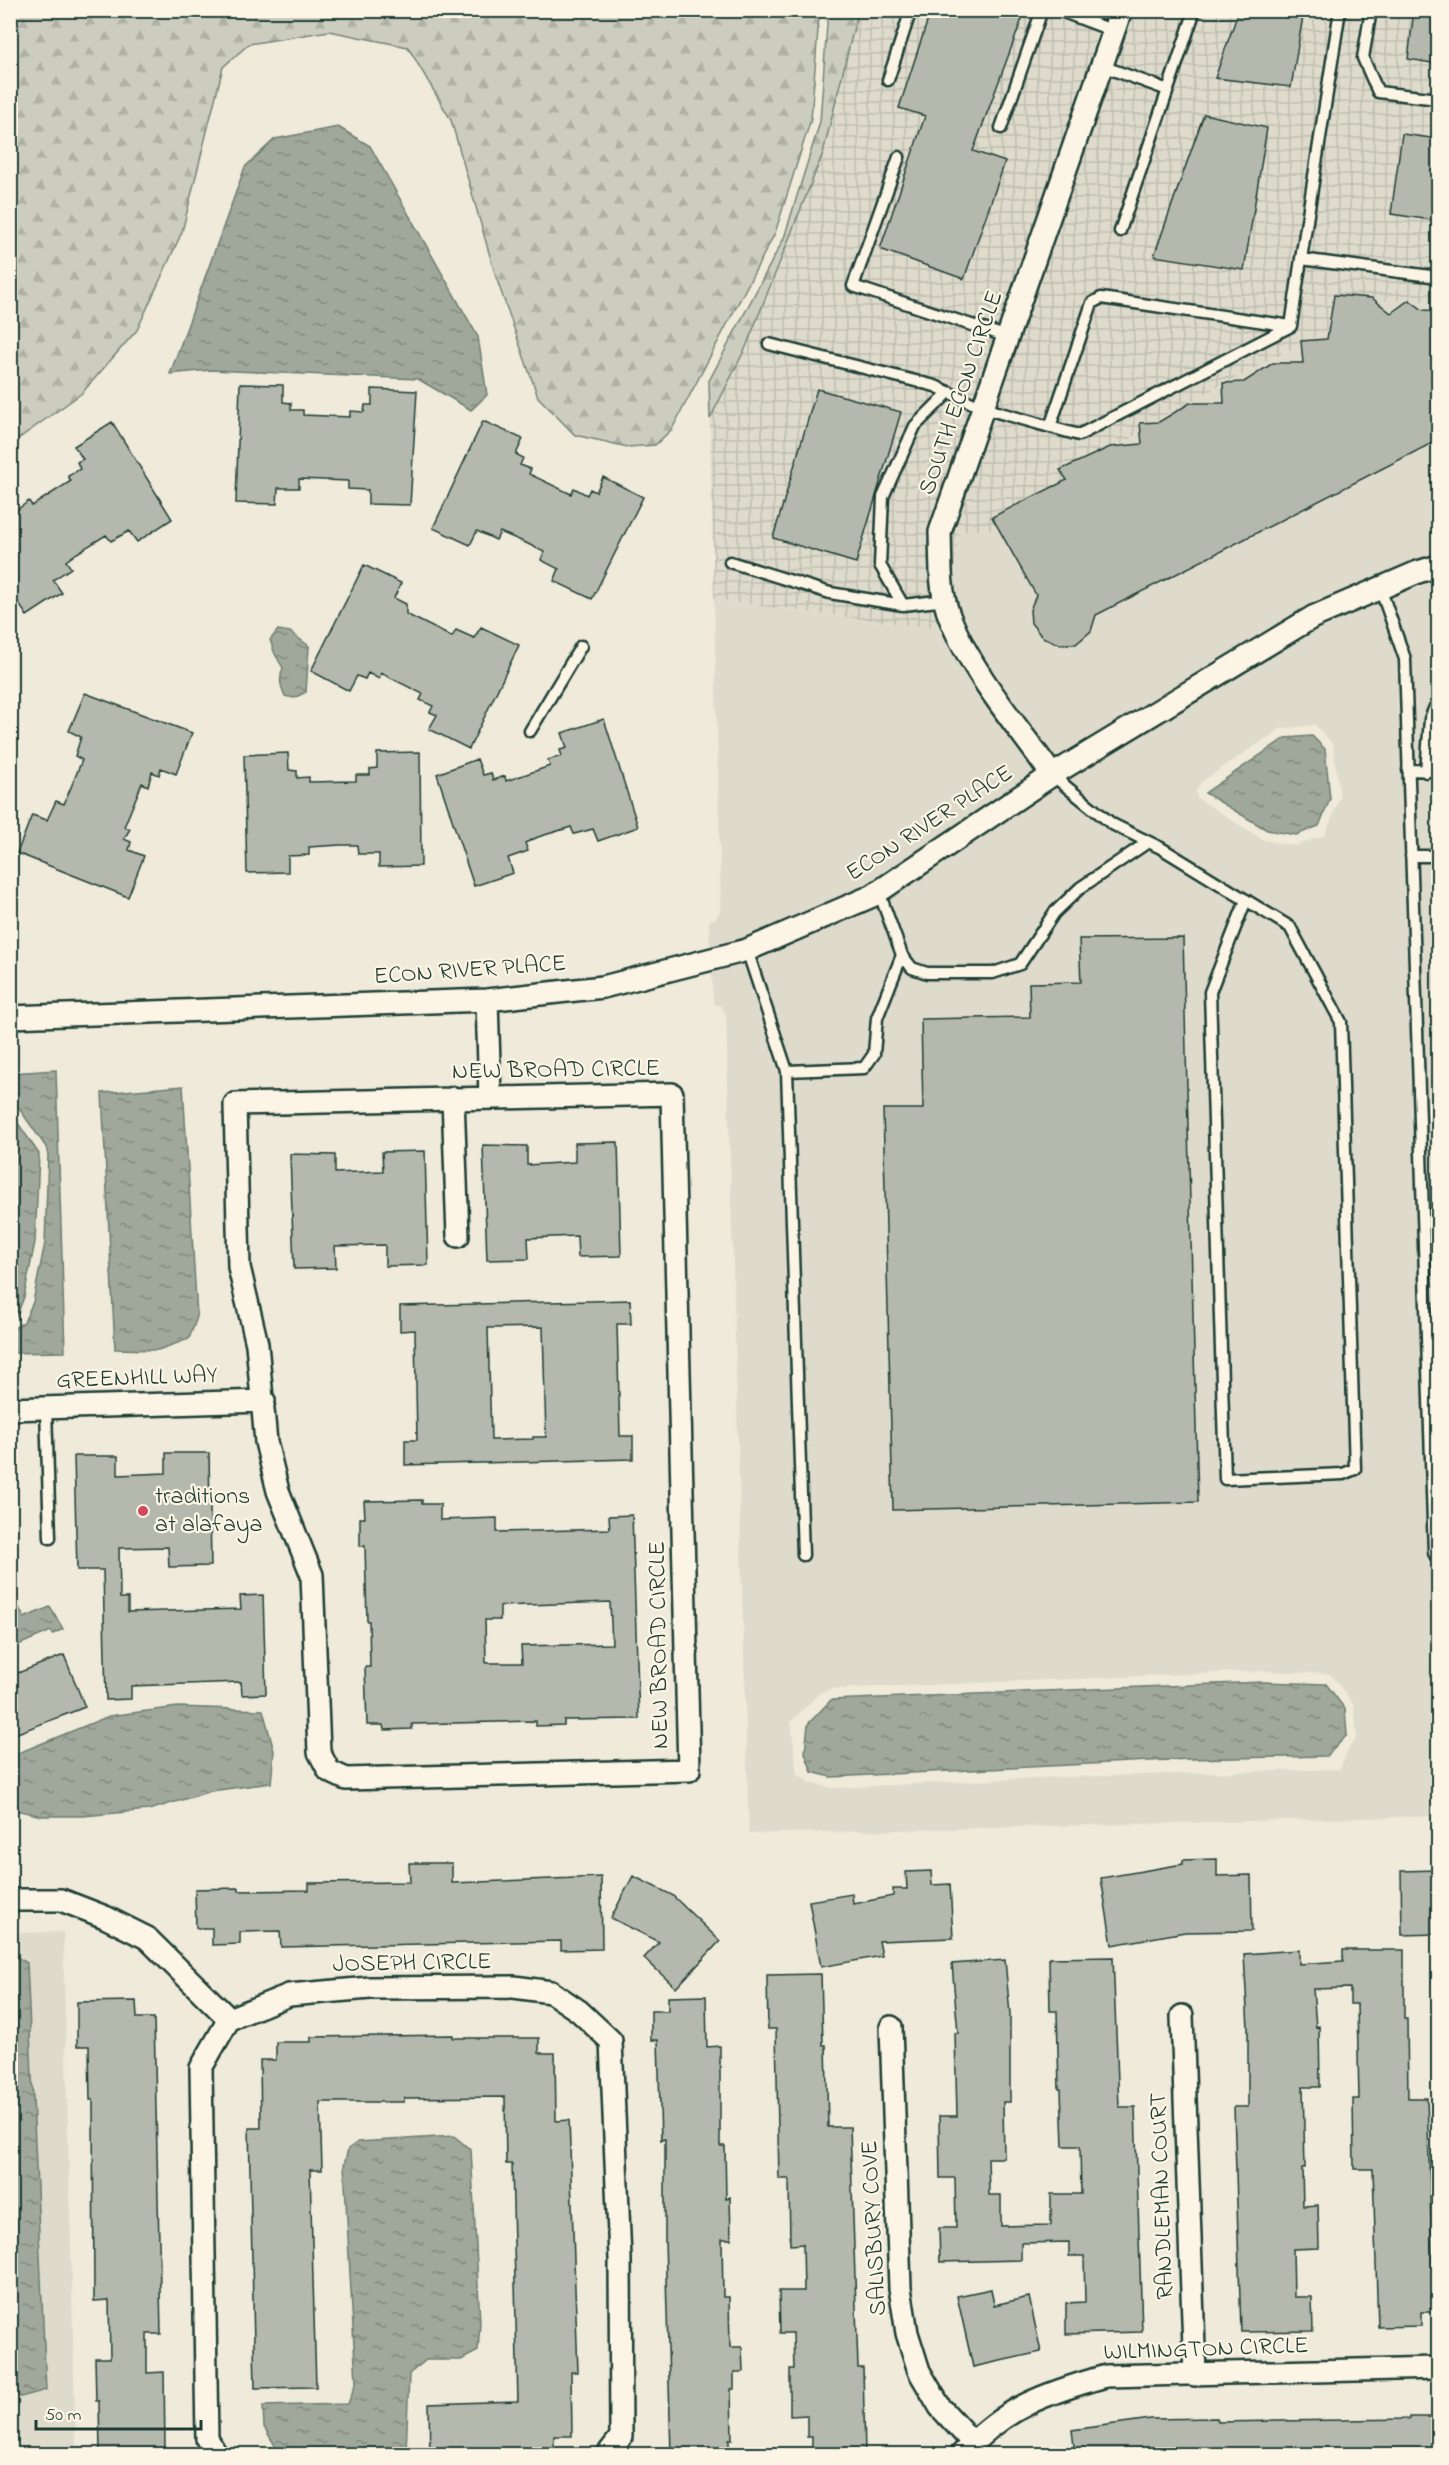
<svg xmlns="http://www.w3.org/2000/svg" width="1449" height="2465" font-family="'Indie Flower',sans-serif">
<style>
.built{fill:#dedbcc;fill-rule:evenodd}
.industrial{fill:url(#industrial-grid)}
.forest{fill:url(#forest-firs);stroke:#76857a;stroke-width:1.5}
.water{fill:url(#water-ripples);stroke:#6c7d71;stroke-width:1.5}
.building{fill:#b5b9ad;stroke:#1f3d34;stroke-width:1.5;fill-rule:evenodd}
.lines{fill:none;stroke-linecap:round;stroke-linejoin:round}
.lane-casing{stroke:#1f3d34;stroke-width:15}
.street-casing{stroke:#1f3d34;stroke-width:26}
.lane{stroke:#fcf5e5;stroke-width:10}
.street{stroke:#fcf5e5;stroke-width:21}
.poi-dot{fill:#d1495b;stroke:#fcf5e5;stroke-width:2}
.labels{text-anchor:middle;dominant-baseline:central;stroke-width:4.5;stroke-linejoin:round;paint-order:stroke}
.street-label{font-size:24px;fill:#1f3d34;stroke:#fcf5e5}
.poi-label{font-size:24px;fill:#1f3d34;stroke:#fcf5e5;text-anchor:start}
</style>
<defs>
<pattern id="industrial-grid" width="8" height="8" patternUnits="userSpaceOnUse" patternTransform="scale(1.5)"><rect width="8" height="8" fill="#dedbcc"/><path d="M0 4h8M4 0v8" fill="none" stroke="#bebdb0"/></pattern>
<pattern id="forest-firs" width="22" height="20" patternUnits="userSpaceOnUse" patternTransform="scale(1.5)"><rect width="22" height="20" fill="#cccdbf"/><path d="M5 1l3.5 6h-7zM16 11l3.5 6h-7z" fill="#afb1a5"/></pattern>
<pattern id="water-ripples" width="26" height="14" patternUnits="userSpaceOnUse" patternTransform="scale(1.5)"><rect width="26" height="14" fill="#9fa89a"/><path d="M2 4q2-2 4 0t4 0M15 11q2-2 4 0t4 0" fill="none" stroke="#818a7e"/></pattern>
</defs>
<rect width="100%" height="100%" fill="#efeada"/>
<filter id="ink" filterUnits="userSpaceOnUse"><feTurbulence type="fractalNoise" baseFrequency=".0167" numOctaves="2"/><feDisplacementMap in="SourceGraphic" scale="12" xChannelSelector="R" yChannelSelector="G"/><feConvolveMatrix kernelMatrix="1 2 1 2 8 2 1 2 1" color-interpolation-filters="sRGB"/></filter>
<g filter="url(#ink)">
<path class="built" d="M1384,301H1438V553L1414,560L1308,606L1055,758L989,666L960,612L953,582L959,532L994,529L1172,411Z
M1438,580V1658H1431L1438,1759V1816L749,1834L726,1015L721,1006L714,1004L711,973L750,963L878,907L1059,785L1318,629L1375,603ZM1315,725L1333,744L1340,798L1325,835L1295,846L1263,840L1197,798L1196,791L1200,783L1280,729ZM1263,1671L1329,1674L1333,1677L1354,1705L1357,1738L1348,1749L1340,1769L1036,1778L832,1788L810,1783L803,1777L797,1776L791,1722L819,1693L831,1689Z
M714,600L944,630L970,680L1035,771L867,885L744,938L710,947L709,921L716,918L721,909Z
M63,1932L76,2454H11L10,1933Z"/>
<path class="industrial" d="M858,11H1109L930,527V581L939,620L944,630L714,600L710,419L746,347L823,153Z
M1133,11H1438V301H1384L1172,411L994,529L959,532L953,582L952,534Z"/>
<path class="forest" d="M11,10H818L819,17L811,119L775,233L672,429L655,445L628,447L575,435L538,397L496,277L451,120L408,47L329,31L249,44L223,67L182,232L137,330L82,393L11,444Z
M828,11H858L823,153L746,347L710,419L709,381L784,238L820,122Z"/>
<path class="water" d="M338,127L370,146L478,337L487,395L471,410L418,379L210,370L170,374L245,167L275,139Z
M278,630L290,632L309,646L306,692L294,698L285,696C280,685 279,679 283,668L275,654L270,640Z
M1312,736L1325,749L1330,799L1319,826L1296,835L1267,830L1205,793L1285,738Z
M56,1070L65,1352L11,1353V1330L24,1322L33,1302L45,1243L48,1155L46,1147L16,1104L11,1100V1073Z
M183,1086L197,1317L189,1339L158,1350L115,1349L102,1093Z
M11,1113L39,1154L35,1242L24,1297L17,1315L11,1318Z
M18,1605L24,1618L50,1607L63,1629L53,1634L51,1631L16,1646L11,1633L10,1609Z
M1263,1682L1326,1684L1345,1709L1347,1735L1327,1756L1189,1759L831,1777L812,1772L805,1753L808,1724L831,1700Z
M178,1707L263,1710L274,1751L271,1783L211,1791L149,1810L83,1816H42L11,1809V1756L109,1716Z
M11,1954L27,1963L46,2390L21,2397L10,2392Z
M454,2136L471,2150L480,2323L478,2351L461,2360H426L409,2374L406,2454H280L264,2427L263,2406L348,2404L356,2382L344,2165L348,2149L358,2142Z"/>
<path class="building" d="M931,10H1000L1022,19L973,151L1005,162L964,279L880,249L925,116L899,108Z
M1239,10H1304L1291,87L1215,78Z
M1414,10H1438V64L1408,59Z
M1204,114L1267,128L1244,270L1154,256Z
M1402,134L1438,139V221L1391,214Z
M1334,295L1372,298L1391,313L1409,300L1423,310L1438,311V440L1096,615L1091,631L1076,644H1059L1042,637L1031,623L1030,610L1036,595L992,517L1067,480L1060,470L1110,447L1142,444L1140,423L1159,422L1190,403H1224L1223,383L1244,382L1273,363H1303L1301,341L1327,339Z
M240,384L283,385V402L291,403V410H303V415L350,417V411L364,412L365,405H372V389L417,391L410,505L368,504V490L348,489V481L299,479V488H278L277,504L236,503Z
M817,389L901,412L856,563L773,538Z
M483,421L523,439L516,454L523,458L520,465L531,469L529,474L571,494L574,488L587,495L590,489L596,492L603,477L643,497L592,599L554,581L559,569L541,560L544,552L526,543L500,532L496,540L477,531L470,545L433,528Z
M112,422L172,519L137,542L129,531L111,541L106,535L77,553L66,561L71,568L53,580L62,593L27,616L10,590V515L29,501L32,506L71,481L68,476L80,469L77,462L83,459L74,446Z
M364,565L401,583L394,598L406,604V614L452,637L456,630L474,638L481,627L519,645L469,749L429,729L437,715L430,712L433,706L420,700L423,694L381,673L379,679L368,673L365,679L357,676L349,691L311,671Z
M85,693L192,733L176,774L161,768L159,775L152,772L148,786L142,783L124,827L130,829L124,839L131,842L129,850L144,856L128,897L17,853L32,815L47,820L56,801L64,804L76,775L82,760L75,756L81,737L69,731Z
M604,719L638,827L598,841L593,829L574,834L571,827L538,837L525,843L528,851L508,858L513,873L474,886L437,774L477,759L483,775L491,773L493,780L505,776L506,781L550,766L548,760L562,756L560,750L567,748L562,733Z
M420,752L421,866L379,867V854H358L357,845H340L309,847V855L288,856V872L247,873L244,755L288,753L289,770L297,771V778L309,777V782L356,781V775H370V769L377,768V753Z
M1183,938L1198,1502L893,1510L883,1109H923L921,1019L1030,1017L1029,983L1081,982L1079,939Z
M618,1142L621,1256L578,1257L577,1236L528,1238L529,1259L487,1260L483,1145L527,1146V1165L575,1162V1143Z
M425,1151L428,1265L385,1266V1245L335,1246L336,1268L294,1269L290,1154L335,1155V1173L383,1171L382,1152Z
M630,1300L631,1324H617L620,1436H633V1459L405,1465V1440H417L415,1330L400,1331V1306ZM543,1327L546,1437H533V1439L491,1440L488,1328Z
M166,1453H209L211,1566L169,1567L168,1547L119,1548L120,1598H128V1612L241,1609L240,1596L263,1595L266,1694L242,1695L241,1682L131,1686V1699L106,1700L103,1570H77L74,1456H118V1475L166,1473Z
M422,1500V1504H440V1520L497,1518V1532L610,1529L609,1516L632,1515L639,1719L564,1720V1725L536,1726V1721L412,1724V1729L384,1730L383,1725H367L365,1667H370L369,1621H367L365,1546H360V1518H365L364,1501ZM610,1602L612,1644L521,1646L522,1663H486L485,1620H500V1606Z
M64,1655L85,1707L10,1736V1676Z
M1217,1859V1876L1251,1875L1252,1931L1185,1932L1112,1945L1101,1878L1183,1864V1860Z
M409,1863H452V1883L601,1877L602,1949L561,1950V1941L281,1947L280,1931L240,1932V1944L212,1945V1928H196L195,1889L239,1888V1891L309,1890V1883L410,1882Z
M1438,1870V1934L1402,1935L1401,1871Z
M931,1871L932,1885L950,1884L953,1938L879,1941L882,1956L821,1967L809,1901L852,1894L853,1904L893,1896V1889H907L906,1872Z
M633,1876L672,1895L720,1941L676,1988L644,1958L659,1942L611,1918Z
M1299,1950V1964L1343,1961V1950H1404V2019H1407L1408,2098H1427L1434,2312H1421V2326L1378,2327L1373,2169H1354L1353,2099H1359L1357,2004H1350V1988L1313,1989L1316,2027L1319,2026L1320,2087H1303L1305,2168H1302L1303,2206L1318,2205L1319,2248L1293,2249L1294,2297H1312L1313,2331L1241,2332L1234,2107H1248V2028L1244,1954Z
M1113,1957L1119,2107H1135L1142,2332L1066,2334V2303L1085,2302L1084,2256H1069V2242L1021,2243V2260L940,2262L939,2228H956L955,2178H940L939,2116H957L955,2033H958L952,1964L1005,1960L1010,2014V2102H1003L1004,2158H988L989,2195H1001V2226L1051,2225V2194H1081L1080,2146H1063L1061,2089H1059L1057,2011H1050L1049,1958Z
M821,1974L823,2045H826L828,2127H850L858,2368H863L865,2454H812V2437H807V2415L790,2416V2369H794L793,2333H780L779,2291H804L803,2244L790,2245L789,2179H779L776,2029H768L767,1975Z
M706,1996L707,2047L720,2046V2146H725L726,2198L730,2197L731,2239H722L723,2297H729L730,2347H742L743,2372H734V2389H731L732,2439H729V2454H671L665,2240V2139L661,2140L658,2040H651V2011H668V1997Z
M136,2001L137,2018H154L161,2334H147V2373L164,2372L165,2450L100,2451L99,2401H96L95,2358H110L109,2300L94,2301L93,2100H90L89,2046H77V2002Z
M453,2035V2038H539V2053H555L556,2121L569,2120L578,2372H571L572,2436H554V2453L430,2454L429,2404L518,2401L512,2164H506L505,2097L404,2098V2102H320L322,2170H310L316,2387L255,2388L249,2128H261L260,2060H276V2042H311V2037Z
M991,2289L994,2305L1029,2297L1041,2352L973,2367L957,2296Z
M1409,2417H1438V2454H1075L1072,2430L1151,2419L1217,2418L1218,2422L1409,2419Z"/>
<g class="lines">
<g class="lane-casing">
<path id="lane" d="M1058,10L1114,31
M1340,10L1301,259L1438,277
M1371,10L1363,58L1378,92L1438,99
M1102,66L1168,90
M888,80L911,10
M1001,128L1042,10
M899,157L853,286L1008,337
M1120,231L1195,10
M1291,326L1301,259
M769,344L935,386L983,408L1050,427L1092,303L1101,298L1291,326
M1050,427L1079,435L1291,326
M730,562L830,593L903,605L946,600
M1380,588L1405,659L1434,1553L1438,1560
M903,605L880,565L883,497L915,426L949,392
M530,731L581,646
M1408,770L1438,771
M1426,772L1430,719L1435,707L1438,705
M1052,775L1112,824L1161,848L1290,927L1341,1022L1355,1469L1343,1474L1225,1479L1210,992L1246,900
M1411,856H1438
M879,892L902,955L912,968L927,973H993L1020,964L1054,913L1080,888L1148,842
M747,950L787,1071L803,1555
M787,1071L864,1068L874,1054L877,1018L902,955
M46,1408L50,1538"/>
</g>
<g class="street-casing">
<path id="street" d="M1052,775C1017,725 973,675 950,618C939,591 941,560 940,532L1121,10
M487,1000L490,1097
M10,1017L487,1000L603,987L747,950L872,896L1052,775L1313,617L1418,572L1438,566
M672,1094L689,1770L346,1779L329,1771L319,1752L312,1575L278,1491L266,1442L257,1344L239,1267L235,1104Z
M453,1098L458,1236
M10,1409L264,1401
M10,1900H61L105,1917L147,1938L229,2019
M1182,2016L1195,2375
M891,2027L900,2288L907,2333L919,2371L940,2407L973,2443
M216,2454L207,2439L201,2068L229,2019L289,1995L370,1988L514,1987L551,1992L579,2011L611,2041L620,2259L621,2437L608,2454
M962,2454C1005,2407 1046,2393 1106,2376L1438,2368"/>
</g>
<use href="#lane" class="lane"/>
<use href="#street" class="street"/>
</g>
</g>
<circle class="poi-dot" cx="143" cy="1511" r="6"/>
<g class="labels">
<g class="street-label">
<text transform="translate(962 393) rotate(-71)">SOUTH ECON CIRCLE</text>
<text transform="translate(930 824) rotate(-33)">ECON RIVER PLACE</text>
<text transform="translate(470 971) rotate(-4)">ECON RIVER PLACE</text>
<text transform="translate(556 1071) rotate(-1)">NEW BROAD CIRCLE</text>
<text transform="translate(137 1379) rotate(-2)">GREENHILL WAY</text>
<text transform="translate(660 1645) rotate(-91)">NEW BROAD CIRCLE</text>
<text transform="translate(412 1964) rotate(-1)">JOSEPH CIRCLE</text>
<text transform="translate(1163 2196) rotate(-92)">RANDLEMAN COURT</text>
<text transform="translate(875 2228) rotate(-93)">SALISBURY COVE</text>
<text transform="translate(1206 2350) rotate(-2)">WILMINGTON CIRCLE</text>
</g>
<g class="poi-label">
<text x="155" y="1497">traditions<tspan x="155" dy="28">at alafaya</tspan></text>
</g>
</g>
<rect width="1449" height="2465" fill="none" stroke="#fcf5e5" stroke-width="36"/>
<rect x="18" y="18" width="1413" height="2429" fill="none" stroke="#1f3d34" stroke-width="2" filter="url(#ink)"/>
<path d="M36 2420v9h165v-9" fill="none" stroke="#1f3d34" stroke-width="3"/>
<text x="45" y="2420" font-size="18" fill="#1f3d34" stroke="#fcf5e5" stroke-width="4.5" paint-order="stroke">50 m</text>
</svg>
